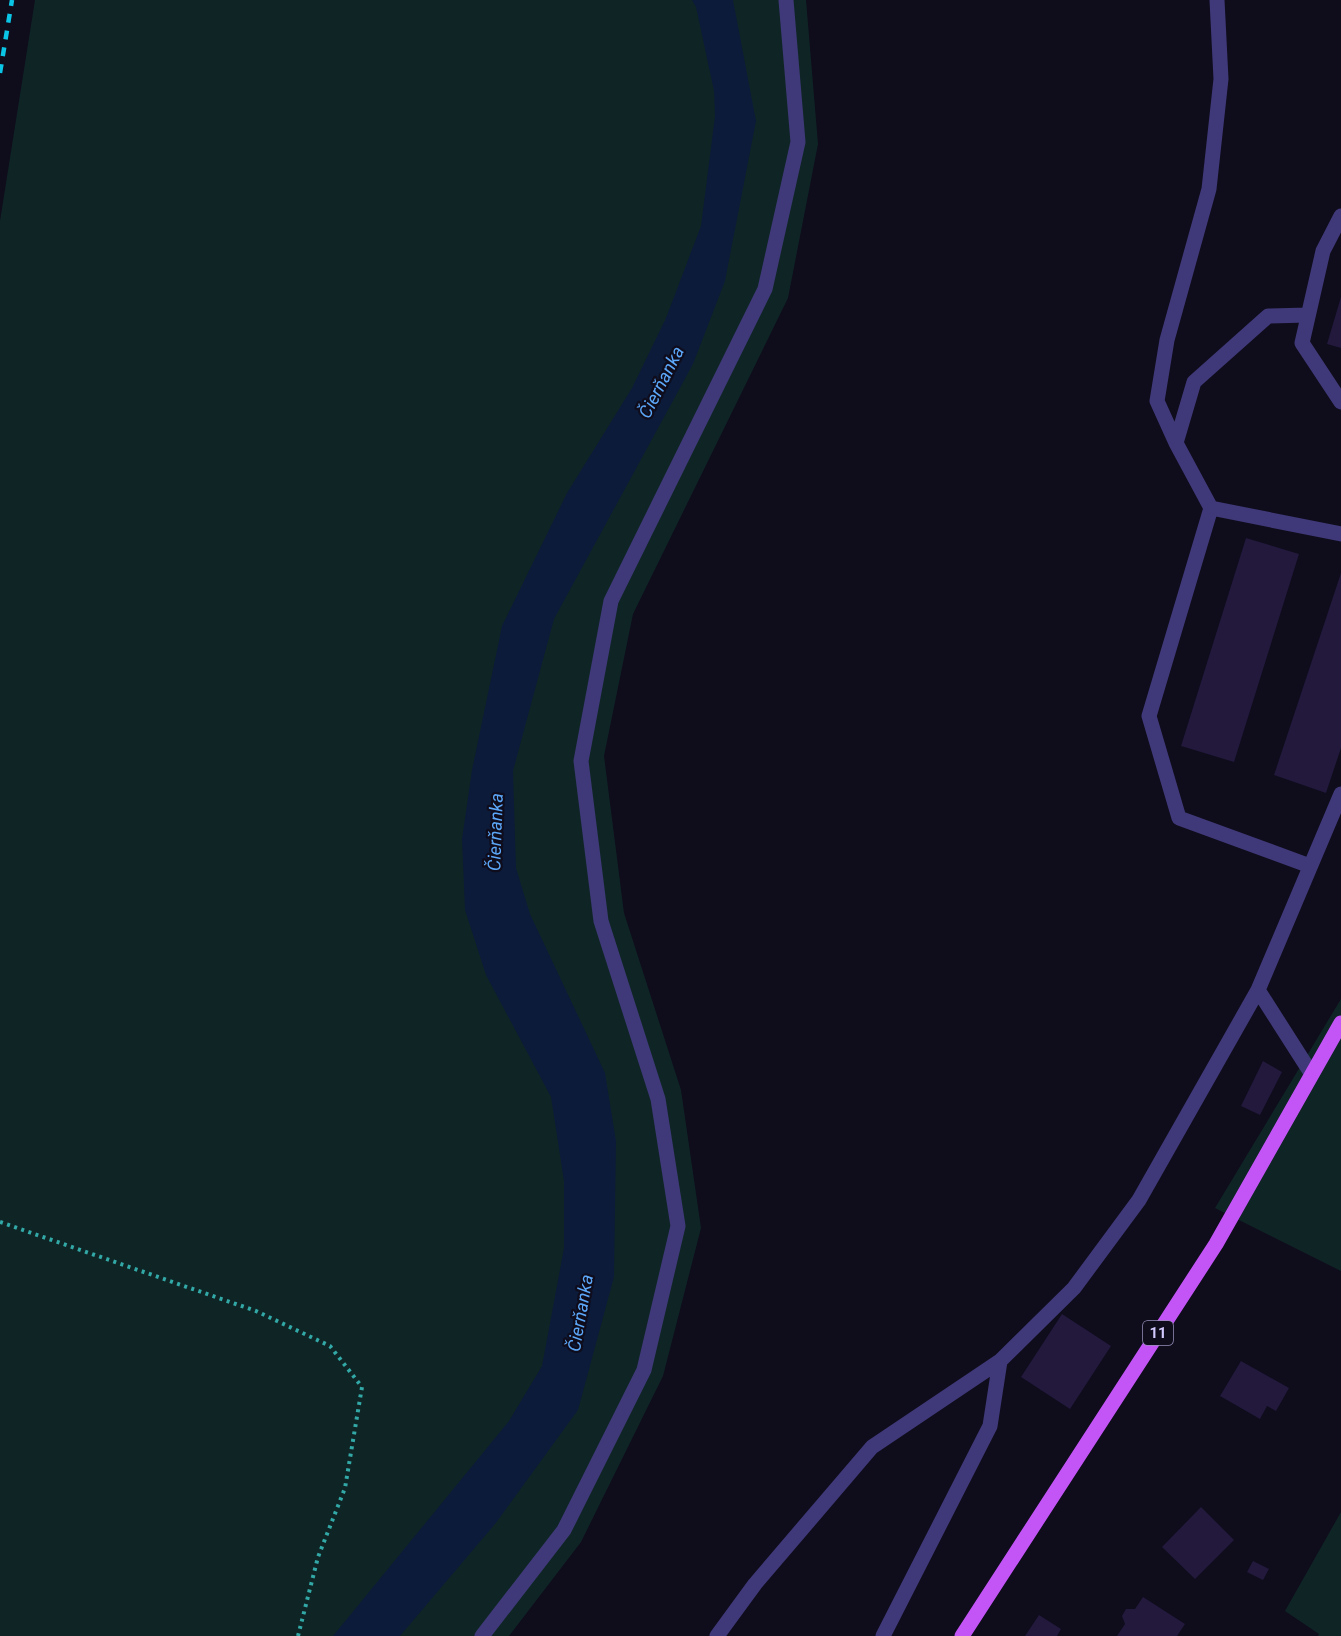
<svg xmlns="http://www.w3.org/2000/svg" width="1341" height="1636" font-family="Roboto,sans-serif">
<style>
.green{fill:#0f2525}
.water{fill:#0c1b3a}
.building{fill:#22193c}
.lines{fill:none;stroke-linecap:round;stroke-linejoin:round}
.path{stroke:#32a8a7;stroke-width:4;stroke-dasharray:3 4.5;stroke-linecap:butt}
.service{stroke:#3f3979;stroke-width:15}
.primary{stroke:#c355f7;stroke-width:15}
.rail{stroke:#0bc5e7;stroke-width:4.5;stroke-dasharray:9 8;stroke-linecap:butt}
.labels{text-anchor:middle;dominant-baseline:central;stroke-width:4.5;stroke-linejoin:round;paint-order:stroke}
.shield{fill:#0f0c1c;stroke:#9890ba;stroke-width:1.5}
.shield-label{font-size:15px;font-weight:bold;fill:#d2c9fd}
.water-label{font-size:18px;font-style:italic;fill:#5ca7f8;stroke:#0f0c1c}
</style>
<rect width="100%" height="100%" fill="#0f0c1c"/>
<path class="green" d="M35,0H806L818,144L788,298L633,614L604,756L624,913L681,1090L701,1228L663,1376L581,1542L509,1636H0V221Z
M1341,999V1271L1215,1208Z
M1341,1512V1636H1318L1319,1634L1285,1611Z"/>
<path class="water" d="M692,0H733L756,121L725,281L693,364L554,619L513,771L516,868L530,914L605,1073L616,1141L614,1277L578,1410L495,1524L400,1636H333L509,1421L542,1366L564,1248V1181L551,1097L486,975L465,910L462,839L472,770L502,626L567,493L632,388L666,318L701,226L715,116L714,91L696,7Z"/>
<path class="building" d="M1341,297V348L1327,344Z
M1246,538L1299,554L1234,762L1181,746Z
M1341,573V748L1326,793L1274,775Z
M1263,1061L1282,1072L1260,1115L1241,1106Z
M1062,1314L1111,1346L1070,1409L1021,1377Z
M1241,1361L1289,1388L1276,1411L1267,1406L1260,1419L1220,1396Z
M1201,1507L1234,1540L1195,1579L1162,1547Z
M1253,1561L1269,1569L1263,1580L1247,1572Z
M1143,1597L1185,1624L1177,1636H1117L1125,1624L1122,1616L1126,1609H1135Z
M1039,1615L1061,1629L1057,1636H1025Z"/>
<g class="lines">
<path class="path" d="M0,1222L256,1311L330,1346L362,1387L345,1488L318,1557L298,1636"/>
<path class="service" d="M1217,0L1221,79L1209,189L1167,340L1157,401L1176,443L1211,508L1149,716L1179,818L1310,866
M1341,216L1323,251L1302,343L1341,402
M1176,443L1194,382L1268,316L1308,315
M1211,508L1341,534
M1258,990L1311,1073
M482,1636L564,1530L644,1370L678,1226L658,1099L601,921L581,761L611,601L765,289L798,142L786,0
M717,1636L755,1584L872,1447L1000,1361
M883,1636L990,1426L1000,1361L1074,1288L1139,1200L1258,990L1341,794"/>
<path class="primary" d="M962,1636L1216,1244L1341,1023"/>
<path class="rail" d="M0,73L12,0"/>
</g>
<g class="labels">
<rect class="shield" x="1143" y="1321" width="30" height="24" rx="4.5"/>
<g class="shield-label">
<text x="1158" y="1333">11</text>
</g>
<g class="water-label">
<text transform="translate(661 382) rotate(-63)">Čierňanka</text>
<text transform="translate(495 832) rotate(-88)">Čierňanka</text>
<text transform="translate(580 1313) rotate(-80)">Čierňanka</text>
</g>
</g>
</svg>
